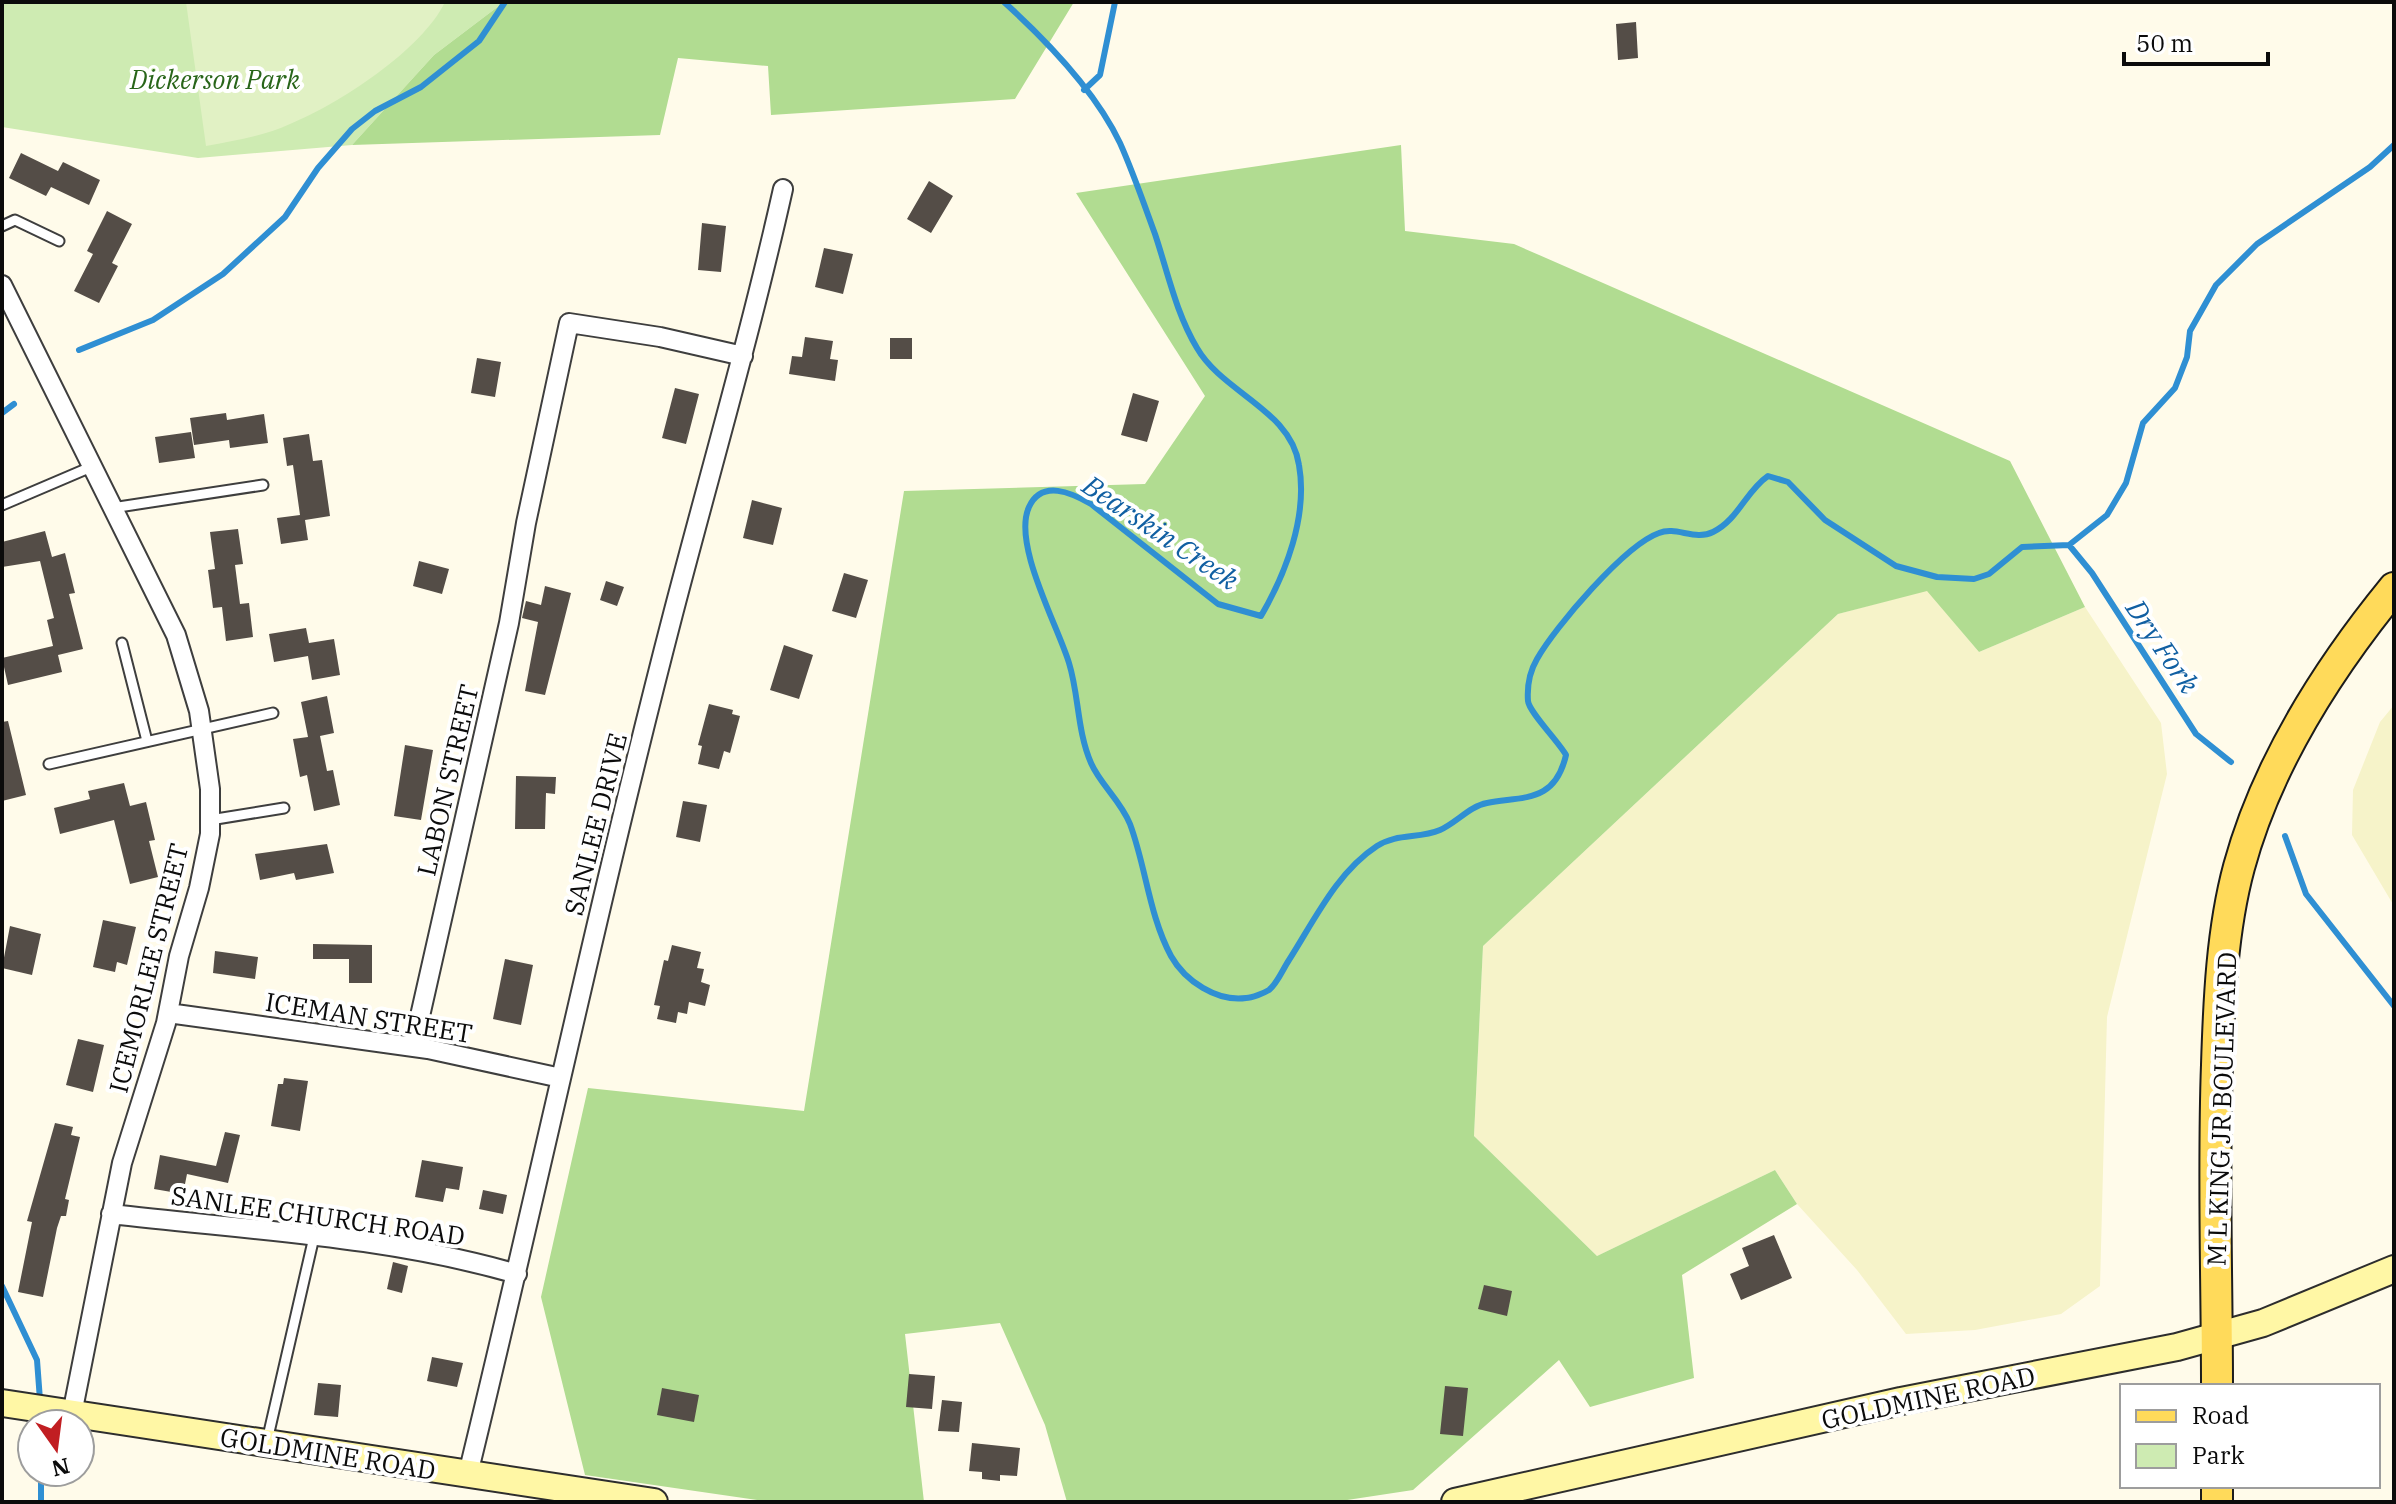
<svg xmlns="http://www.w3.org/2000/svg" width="2396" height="1504" font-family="'IBM Plex Serif',serif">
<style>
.farmland{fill:#f6f3c9}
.green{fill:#ceebb2}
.forest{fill:#b1dc91}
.pitch{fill:#e1f1c4}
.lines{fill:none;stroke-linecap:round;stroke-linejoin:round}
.stream{stroke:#2f8fd3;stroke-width:6}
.building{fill:#544d47}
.service-casing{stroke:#3e3e3e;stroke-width:13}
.minor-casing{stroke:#3e3e3e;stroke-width:22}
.secondary-casing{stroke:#2d2d2d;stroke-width:30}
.primary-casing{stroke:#1c1c1c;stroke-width:34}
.service{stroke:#fff;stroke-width:9}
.minor{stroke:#fff;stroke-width:18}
.secondary{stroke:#fff7a5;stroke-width:26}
.primary{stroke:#ffda5a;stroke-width:30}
.labels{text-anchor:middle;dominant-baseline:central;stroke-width:8;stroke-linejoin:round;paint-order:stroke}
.park-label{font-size:26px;font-style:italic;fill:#286519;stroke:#fff}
.street-label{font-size:26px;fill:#0b0b0b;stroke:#fff}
.water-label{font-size:28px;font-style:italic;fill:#105fa2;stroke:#fff}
</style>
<rect width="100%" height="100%" fill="#fffbea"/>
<path class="farmland" d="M1927,590L1979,652L2085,607L2161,723L2167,774L2107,1017L2100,1286L2061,1314L1975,1330L1906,1334L1857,1270L1797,1204L1775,1170L1597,1256L1474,1136L1483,946L1838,614Z
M2394,705V906L2352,835L2353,790L2380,722Z"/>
<path class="green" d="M2,2H504L434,55L352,145L198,158L2,127Z"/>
<path class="forest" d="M504,2H1074L1015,99L771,115L768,66L678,58L660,135L352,145L434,55Z
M1401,145L1405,231L1514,244L2010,461L2085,607L1979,652L1927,591L1838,614L1483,946L1474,1136L1597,1256L1775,1170L1797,1204L1682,1275L1694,1378L1590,1407L1559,1360L1413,1490L1334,1502H1067L1045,1425L1000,1323L905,1334L924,1502H771L585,1475L541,1297L588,1088L804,1111L904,491L1145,484L1205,396L1076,193Z"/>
<path class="pitch" d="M186,2H445C422,50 339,104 290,124C264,136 234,141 206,146Z"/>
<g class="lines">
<path class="stream" d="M1004,2C1047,41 1095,90 1120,143C1133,172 1144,204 1155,234C1168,273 1176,313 1197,348C1223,393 1291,410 1299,465C1308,516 1286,573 1261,616L1218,604L1091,504C1072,493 1042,479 1029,507C1012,544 1058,626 1069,663C1079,695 1077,731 1091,763C1100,784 1121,801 1130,824C1146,867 1149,915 1171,956C1185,981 1217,1002 1246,998C1252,998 1264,993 1269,990C1277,984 1283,969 1289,960C1314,921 1337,872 1377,846C1397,833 1419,839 1440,830C1456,823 1470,806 1487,803C1524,796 1555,803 1566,755C1559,742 1529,712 1528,701C1527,687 1530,671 1537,659C1555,627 1625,545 1659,533C1676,526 1695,541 1713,532C1738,520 1746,491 1768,476L1788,482L1825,520L1896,566L1937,577L1974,579L1989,574L2022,547L2069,545L2107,515L2126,483L2143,423L2175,388L2187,357L2190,331L2216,285L2257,244L2370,167L2394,145
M1084,90L1100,75L1115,2
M79,350L153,320L223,274L285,217L318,168L352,129L375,111L421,87L479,41L505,2
M2,413L14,404
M2069,545L2092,573L2196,734L2231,762
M2285,836L2306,894L2394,1006
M2,1286L37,1360L40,1400
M41,1502V1472"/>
</g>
<path class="building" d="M1636,22L1638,58L1618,60L1616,24Z
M21,153L58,171L63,162L100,180L89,205L51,187L46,196L9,178Z
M929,181L953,196L931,233L907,219Z
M107,211L132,224L112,263L118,266L99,303L74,291L93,254L87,251Z
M702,223L726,226L721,272L698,270Z
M824,248L853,254L843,294L815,287Z
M805,337L833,341L830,359L838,360L835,381L789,374L792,356L802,357Z
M890,338H912V359H890Z
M477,358L501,362L495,397L471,393Z
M675,388L699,394L686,444L662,438Z
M1133,393L1159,401L1147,442L1121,435Z
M226,413L227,420L264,414L268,443L230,448L229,440L194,445L190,418Z
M191,432L195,458L159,463L155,437Z
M309,434L313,461L322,460L330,516L305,520L308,540L281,544L277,518L300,515L293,465L287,466L283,438Z
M752,500L782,508L773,545L743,538Z
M238,529L243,564L235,565L240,604L249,603L253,637L226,641L222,607L213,608L208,570L215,569L210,532Z
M45,531L52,557L65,553L75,593L69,594L83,649L58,655L62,672L8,685L2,658L53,646L47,620L54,618L40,561L2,567V542Z
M419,561L449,569L442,594L413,586Z
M844,573L868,580L856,618L832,611Z
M606,581L624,587L617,606L600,600Z
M545,586L571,593L545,695L525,691L538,622L522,618L526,601L541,605Z
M306,628L309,643L334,639L340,675L312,680L308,656L274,662L269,634Z
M784,645L813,655L799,699L770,690Z
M327,696L334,733L320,736L327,771L333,770L340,805L314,811L307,775L300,777L293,739L308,737L301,702Z
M709,704L733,710L732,714L740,716L730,753L724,751L719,769L698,764L702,746L698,745Z
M8,721L26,795L2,801V722Z
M405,745L433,750L421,820L394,816Z
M516,776L556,777L555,794L546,793L545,829H515Z
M124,783L130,806L146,802L155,840L149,841L158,877L130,884L114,820L60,834L54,808L90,799L88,791Z
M683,801L707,805L700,842L676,837Z
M327,844L334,873L296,880L294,873L260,880L255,854Z
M103,920L136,927L127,965L117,962L115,972L93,967Z
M10,926L41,934L32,975L2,968Z
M313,944L372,945V983H349V959H313Z
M672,945L701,952L697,968L704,969L701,982L710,985L705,1006L689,1002L687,1014L678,1012L676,1023L657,1019L660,1006L654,1005L664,960L668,961Z
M215,951L258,957L255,979L213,973Z
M505,959L533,965L521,1025L493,1019Z
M78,1039L104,1045L93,1092L66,1085Z
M284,1078L308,1081L300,1131L271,1126L278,1084H283Z
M55,1123L73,1127L71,1135L80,1137L65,1199L69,1200L66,1216H61L57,1228L43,1297L18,1292L32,1222L27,1221Z
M225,1132L240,1135L228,1183L187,1174L183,1194L154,1189L160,1155L216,1166Z
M422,1160L463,1167L459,1190L446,1188L443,1202L415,1197Z
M483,1190L507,1195L503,1214L479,1209Z
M1774,1235L1792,1278L1741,1300L1730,1274L1749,1266L1742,1248Z
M393,1262L408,1266L402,1293L387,1289Z
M1484,1285L1512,1291L1507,1316L1478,1309Z
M432,1357L463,1363L457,1387L427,1381Z
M909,1374L935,1376L932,1409L906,1407Z
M318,1383L341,1385L338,1417L314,1415Z
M1445,1386L1468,1388L1463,1436L1440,1434Z
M662,1388L699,1395L694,1422L657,1415Z
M942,1400L962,1402L959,1432L938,1431Z
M972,1443L1020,1448L1017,1476L1000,1475V1481L982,1479V1472L969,1471Z"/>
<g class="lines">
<g class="service-casing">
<path id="service" d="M2,226L15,220L59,241
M2,505L91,467
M112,508L263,485
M122,643L147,741
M49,764L273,713
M210,820L284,808
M267,1441L314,1237"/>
</g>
<g class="minor-casing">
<path id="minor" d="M2,285L176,635L199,711L210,789V834L199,888L179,956L166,1023L122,1163L72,1414
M168,1013L428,1049L561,1078
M413,1047L509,623L526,523L569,323L660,337L743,356
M111,1214C247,1230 386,1236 517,1274
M468,1474C538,1188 599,899 673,614C710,472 751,332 783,189"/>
</g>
<g class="secondary-casing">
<path id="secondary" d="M2,1403L654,1502
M1455,1502L1901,1401L2177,1347L2263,1323L2394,1269"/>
</g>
<g class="primary-casing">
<path id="primary" d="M2217,1386C2217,1279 2213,1172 2217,1065C2219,1000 2222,930 2239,867C2267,764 2327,670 2394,588
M2217,1502V1486"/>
</g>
<use href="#service" class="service"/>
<use href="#minor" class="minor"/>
<use href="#secondary" class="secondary"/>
<use href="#primary" class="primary"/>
</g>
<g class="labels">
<g class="park-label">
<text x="215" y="79">Dickerson Park</text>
</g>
<g class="street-label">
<text transform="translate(447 780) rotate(-77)">LABON STREET</text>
<text transform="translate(595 824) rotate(-76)">SANLEE DRIVE</text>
<text transform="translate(148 968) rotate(-76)">ICEMORLEE STREET</text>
<text transform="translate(369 1017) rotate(9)">ICEMAN STREET</text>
<text transform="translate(2221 1109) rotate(-88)">M L KING JR BOULEVARD</text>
<text transform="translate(318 1215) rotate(8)">SANLEE CHURCH ROAD</text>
<text transform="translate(1928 1397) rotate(-12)">GOLDMINE ROAD</text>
<text transform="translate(328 1453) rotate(9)">GOLDMINE ROAD</text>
</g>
<g class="water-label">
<text transform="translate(1161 532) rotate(34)">Bearskin Creek</text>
<text transform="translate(2163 646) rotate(56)">Dry Fork</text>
</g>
</g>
<rect width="2396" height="1504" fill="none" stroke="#0b0b0b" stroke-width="8"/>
<rect x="2120" y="1384" width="260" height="104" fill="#ffffff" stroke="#9d9d9d" stroke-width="2"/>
<rect x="2136" y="1410" width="40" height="12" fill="#ffda5a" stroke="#9d9d9d" stroke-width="2"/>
<text x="2192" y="1424" font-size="24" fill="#0b0b0b">Road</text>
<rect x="2136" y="1444" width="40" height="24" fill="#ceebb2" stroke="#9d9d9d" stroke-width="2"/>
<text x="2192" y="1464" font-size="24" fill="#0b0b0b">Park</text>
<g transform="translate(56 1448) rotate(166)"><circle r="38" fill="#ffffff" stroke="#9d9d9d" stroke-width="2"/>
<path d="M0-6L14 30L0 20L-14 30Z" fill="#c11e22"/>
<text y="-12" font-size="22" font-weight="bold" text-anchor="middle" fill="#0b0b0b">N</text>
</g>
<path d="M2124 52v12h144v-12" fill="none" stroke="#0b0b0b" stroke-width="4"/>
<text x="2136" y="52" font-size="24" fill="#0b0b0b" stroke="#ffffff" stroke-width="6" paint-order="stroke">50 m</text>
</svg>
